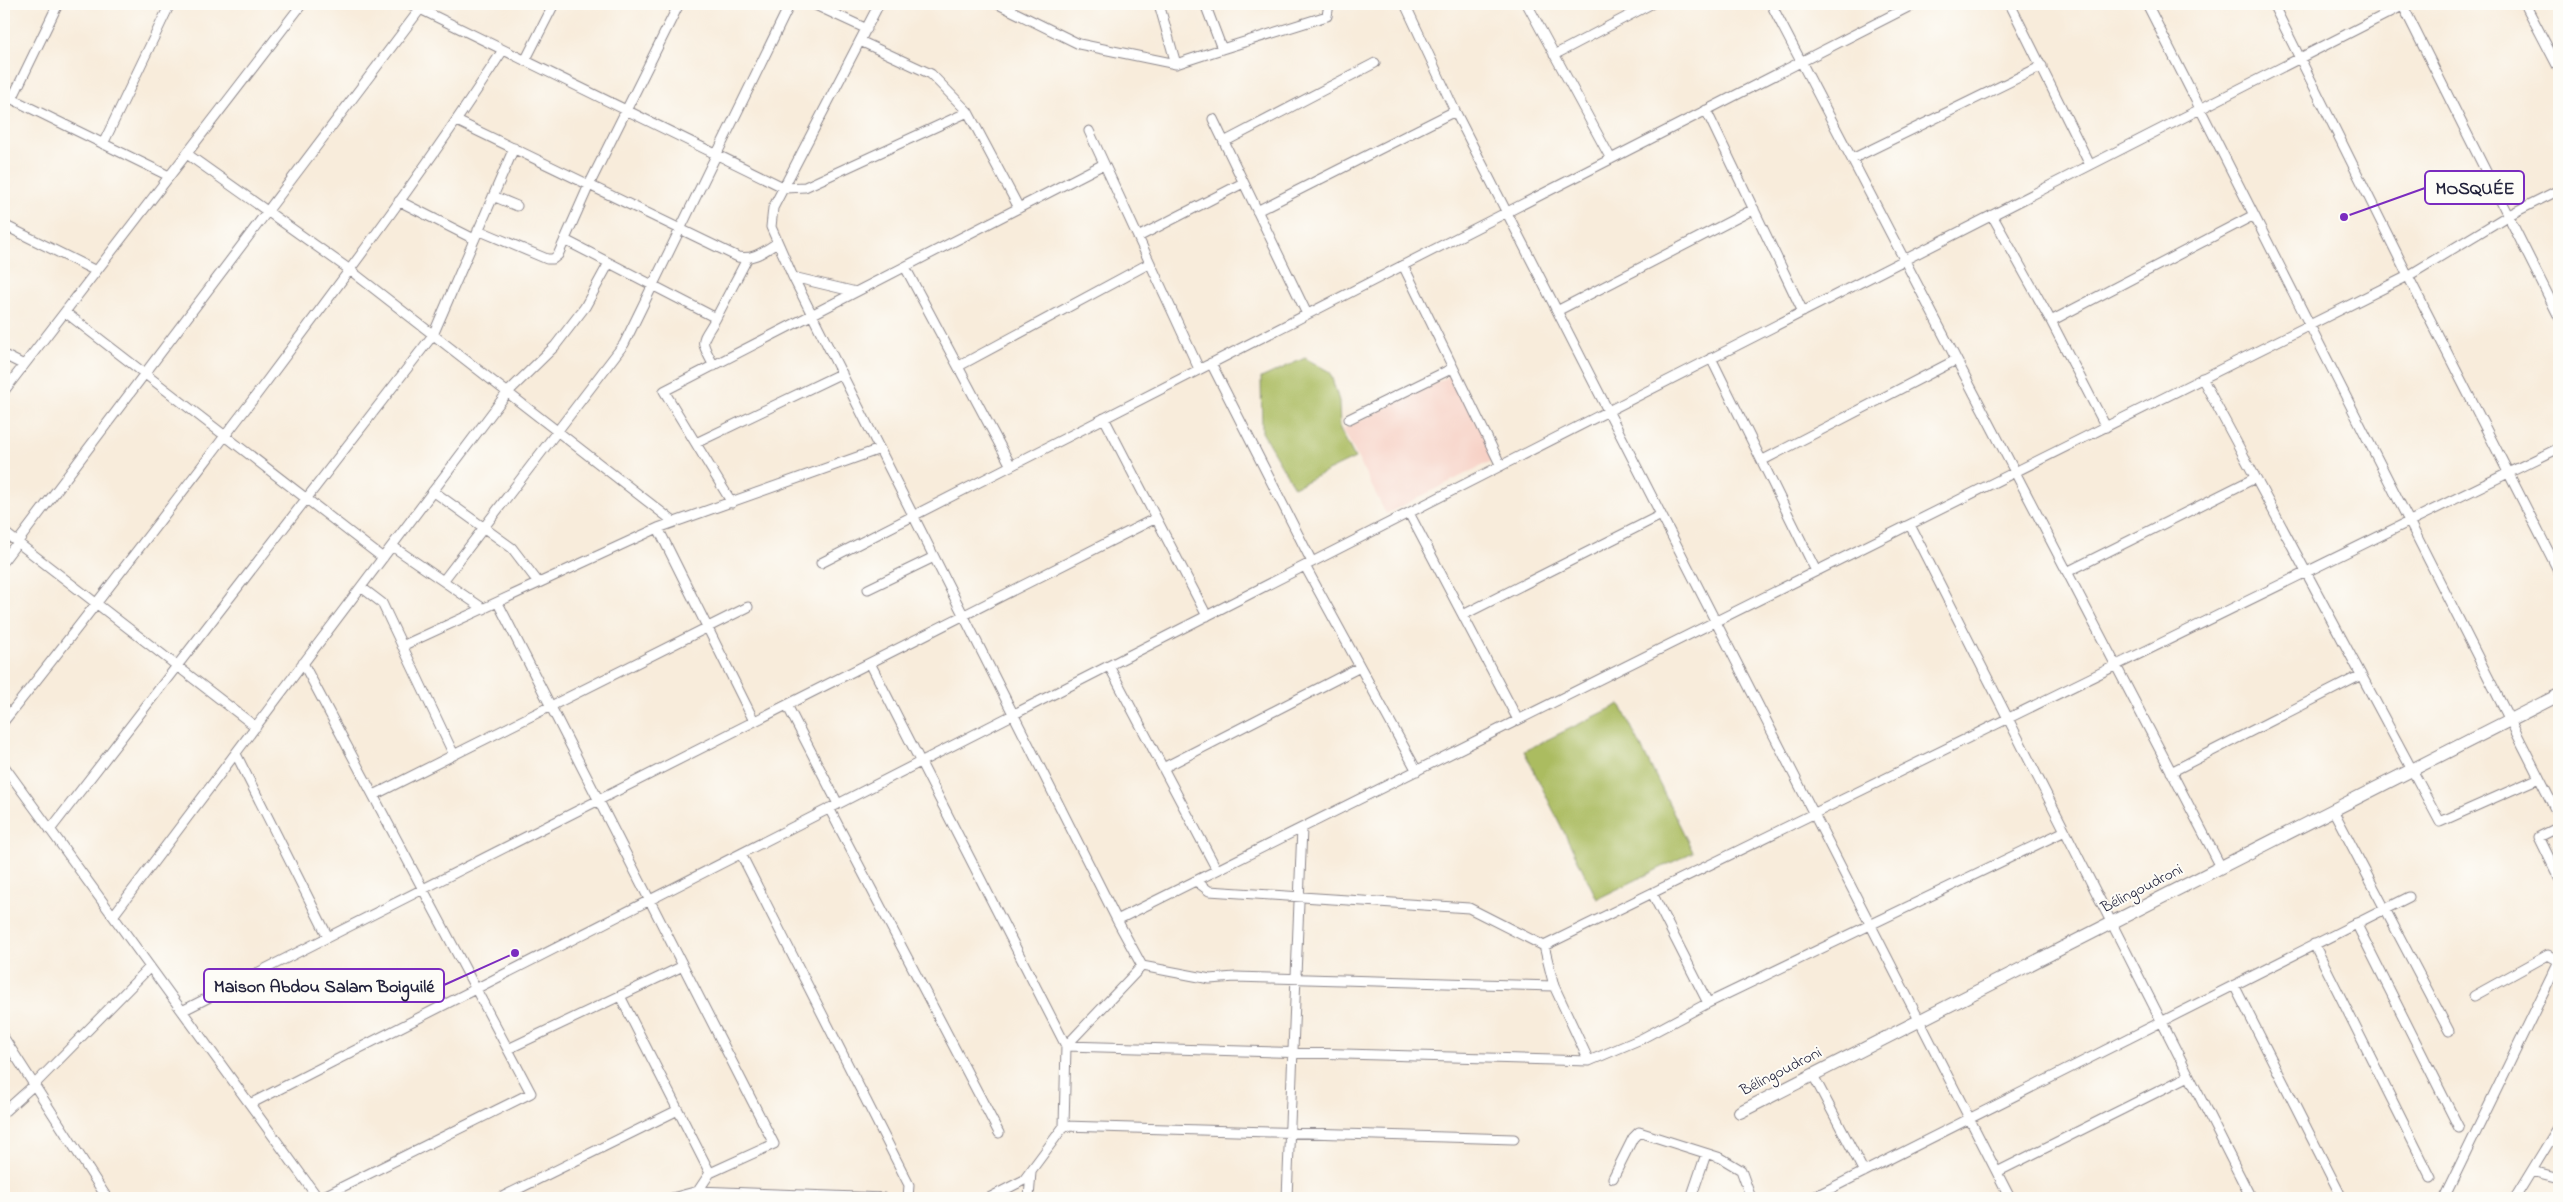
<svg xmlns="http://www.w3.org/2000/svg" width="2563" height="1202" font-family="'Indie Flower',sans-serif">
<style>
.built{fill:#f7d1c6}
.green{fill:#abbc60;stroke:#666f4e}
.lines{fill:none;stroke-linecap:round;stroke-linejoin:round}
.street-casing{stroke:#8d878b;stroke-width:11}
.secondary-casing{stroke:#8d878b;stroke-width:14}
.street{stroke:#fff;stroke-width:9}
.secondary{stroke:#fff;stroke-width:12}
.labels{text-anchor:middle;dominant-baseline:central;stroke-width:4;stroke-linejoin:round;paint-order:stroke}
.street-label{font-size:16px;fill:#22223b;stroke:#fdfcf7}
.leader{fill:none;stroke:#7b2cbf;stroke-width:2}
.callout-dot{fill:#7b2cbf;stroke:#fdfcf7;stroke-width:2}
.callout{fill:#fdfcf7;stroke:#7b2cbf;stroke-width:2}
.callout-label{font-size:18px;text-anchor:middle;font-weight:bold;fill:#22223b}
</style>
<rect width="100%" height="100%" fill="#fdfcf7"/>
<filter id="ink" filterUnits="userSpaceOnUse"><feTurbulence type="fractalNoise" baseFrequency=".02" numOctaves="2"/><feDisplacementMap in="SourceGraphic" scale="10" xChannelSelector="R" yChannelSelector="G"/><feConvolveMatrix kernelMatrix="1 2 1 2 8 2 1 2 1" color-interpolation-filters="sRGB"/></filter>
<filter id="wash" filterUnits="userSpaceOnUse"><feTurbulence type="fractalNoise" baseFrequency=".0096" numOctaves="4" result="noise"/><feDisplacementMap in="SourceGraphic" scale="20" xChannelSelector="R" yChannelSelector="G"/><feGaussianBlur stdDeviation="1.12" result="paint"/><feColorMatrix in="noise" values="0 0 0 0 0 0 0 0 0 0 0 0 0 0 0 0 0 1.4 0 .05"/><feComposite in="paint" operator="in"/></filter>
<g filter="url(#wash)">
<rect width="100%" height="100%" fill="#f8ecdb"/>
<path class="built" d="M1452,375L1495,459L1386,514L1343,429Z"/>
<path class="green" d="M1305,358L1330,372L1339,401L1340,429L1355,458L1294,487L1262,432L1261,378Z
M1620,704L1693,852L1597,899L1524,751Z"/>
</g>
<g filter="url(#ink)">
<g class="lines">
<g class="street-casing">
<path id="street" d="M410,4L785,188L805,187L968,112
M813,4L867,29
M879,4L773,208L771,227L793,277L1117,920L1142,966L1210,979L1235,977L1554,986
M998,4L1079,44L1176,64L1222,49
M1159,4L1176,64
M1205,4L1222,49L1327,16L1329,4
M1405,4L1455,111L2010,1198
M1527,4L1611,159
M1771,4L2221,867
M2010,4L2090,165
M2147,4L2559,817
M2273,4L2408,276L2559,572
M2402,4L2559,317
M2525,4L2559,69
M860,41L931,74L968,112L1019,208
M1554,55L1651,4
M525,61L554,4
M4,95L169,176
M12,99L58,4
M1706,110L1803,312
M1213,119L1307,314
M457,121L738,257C754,260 764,251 777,243
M1089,131L1199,369
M1224,142L1375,63
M103,144L170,4
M187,154L350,270L674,522
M1852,159L2042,66
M493,196L517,206
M399,201L474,239
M1257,211L1455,111
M1992,215L2051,321L2106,427
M4,225L96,271
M478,230L547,259H553L558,255L589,185L679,4
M1138,237L1243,183
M565,240L716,318C702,343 698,337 714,366
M1403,265L1501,466
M905,267L1011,466
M793,277L856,292
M1557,311L1754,209
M65,312L383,558
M716,318L747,259
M2051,321L2254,215
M4,355L24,365
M1711,358L1816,571
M1211,363L1312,562
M959,366L1150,263
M2202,378L2440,822L2539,778
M4,391L302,4
M1104,418L1207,616
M1349,419L1453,368
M696,443L842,373
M1763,460L1956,360
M433,491L512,548L538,582
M732,503L664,391L1104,164
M1409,513L1518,720
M1910,525L2251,1198
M658,528L754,721
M4,532L256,727
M392,546L484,609
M4,560L424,4
M821,563L1914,4
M1305,566L1417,771
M2067,572L2255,478
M443,581L624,344L790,4
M361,587L382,603L454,755
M868,589L934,557
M498,603L774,1144L710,1173L698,1191L672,1198
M1463,615L1661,515
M402,646L658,528L880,449
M303,663L531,1093L320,1198
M870,663L1066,1046L1064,1126
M1109,666L1217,870
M787,705L838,804
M4,721C88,616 169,509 251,402C338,286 425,171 503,50
M236,754L328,937
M4,766L318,1198
M1163,768L1360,667
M2171,772L2361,675
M374,795L748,607
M829,808L999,1133
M2333,810L2449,1031
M2559,827L2539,837L2559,878
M50,830L433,335L514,148
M741,854L909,1185L908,1198
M1196,881L1209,891L1469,908L1544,946L1554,986L1589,1061
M1652,893L1708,1003
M113,916L507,393L555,346L585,307L609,263
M1117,920L2408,276L2507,216L2559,190
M2356,923L2459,1128
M2314,944L2431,1178
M1544,946L2559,448
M2234,985L2342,1198
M620,996L710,1173
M2474,996L2548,955L2559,961
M182,1011L1156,518
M4,1038L107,1198
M1066,1046L1589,1061L1641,1039L1708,1003L2065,831
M1066,1046L1142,966
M508,1049L683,966
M1813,1075L1864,1172
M250,1104L2406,4
M4,1112L34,1085L150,967
M2532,1171L2559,1178
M1997,1172L2189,1076
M1613,1178L1633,1138L1639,1132L1721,1158L1741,1170L1751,1198
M500,1198L678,1110
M698,1198V1191L884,1198
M989,1198L1024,1180L1064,1126L1514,1139
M1029,1198L1031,1172
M1287,1198L1302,828
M1691,1198L1706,1154
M1812,1198L2409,897
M2444,1198L2559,961
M2515,1198L2559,1126"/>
</g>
<g class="secondary-casing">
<path id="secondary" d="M1740,1112L2559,695"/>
</g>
<use href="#street" class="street"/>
<use href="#secondary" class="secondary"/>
</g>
</g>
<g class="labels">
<g class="street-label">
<text transform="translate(2142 889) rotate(-27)">Bélingoudroni</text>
<text transform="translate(1781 1072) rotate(-27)">Bélingoudroni</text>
</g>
</g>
<path class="leader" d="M2344 217L2425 188M515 953L444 985"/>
<g class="callout-dot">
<circle cx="2344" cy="217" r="5"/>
<circle cx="515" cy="953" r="5"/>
</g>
<g class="callout">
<rect x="2425" y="171" width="99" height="33" rx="5"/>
<rect x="204" y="969" width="240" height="33" rx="5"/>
</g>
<g class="callout-label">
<text x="2475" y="194">MOSQUÉE</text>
<text x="324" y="992">Maison Abdou Salam Boiguilé</text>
</g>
<rect width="2563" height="1202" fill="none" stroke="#fdfcf7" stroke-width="20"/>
</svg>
